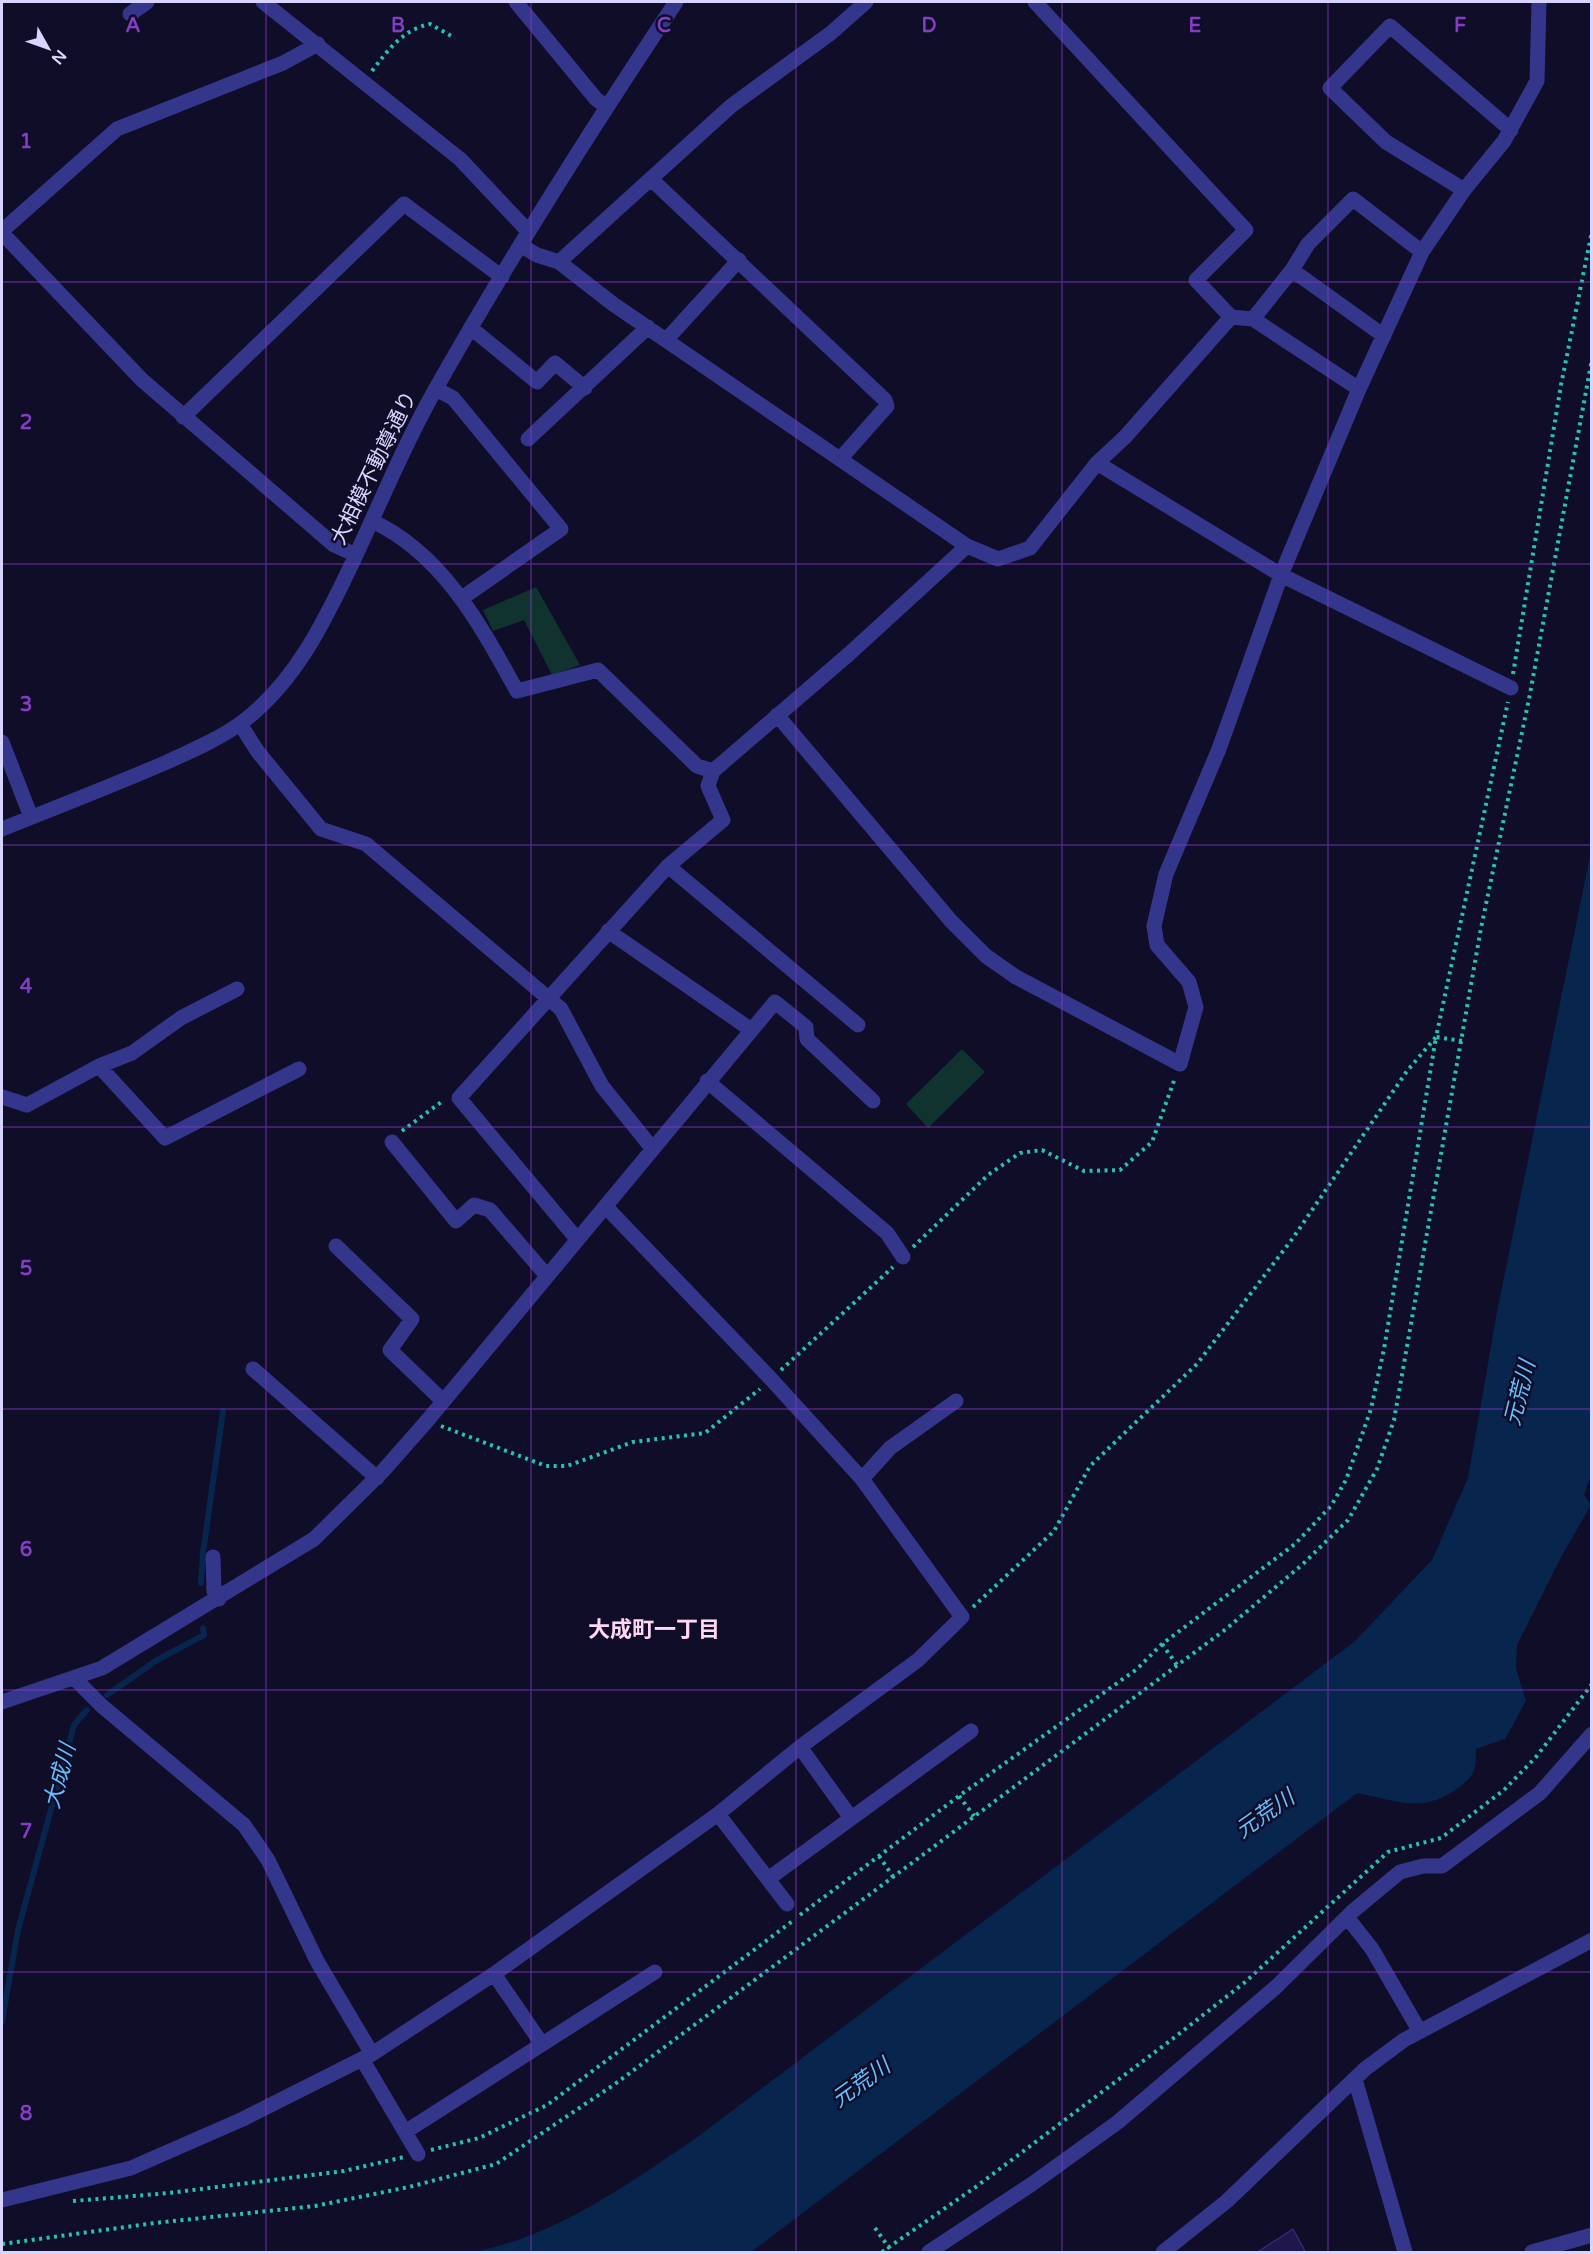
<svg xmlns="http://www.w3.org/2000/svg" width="1593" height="2254" font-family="'Varela Round','Noto Sans JP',sans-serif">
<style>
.green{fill:#10332f}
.water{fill:#07254d}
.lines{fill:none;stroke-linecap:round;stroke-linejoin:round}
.stream{stroke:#07254d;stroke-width:6}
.building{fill:#1f174b;stroke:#332779;stroke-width:1.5}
.path{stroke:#24c4b0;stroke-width:4;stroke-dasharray:3 4.5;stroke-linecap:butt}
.minor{stroke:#34368c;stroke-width:15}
.grid{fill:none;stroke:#843dc5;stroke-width:1.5;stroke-opacity:0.55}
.labels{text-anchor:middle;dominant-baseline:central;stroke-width:5;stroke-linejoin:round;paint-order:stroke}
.street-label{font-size:21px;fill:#d7d5ff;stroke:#100d28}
.water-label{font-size:22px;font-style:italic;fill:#63c0ff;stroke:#100d28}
.neighbourhood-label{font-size:22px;font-weight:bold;fill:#ffd7f3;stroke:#100d28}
.grid-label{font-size:20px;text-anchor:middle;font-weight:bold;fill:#843dc5;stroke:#100d28;stroke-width:5;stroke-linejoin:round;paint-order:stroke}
</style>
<rect width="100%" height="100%" fill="#100d28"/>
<path class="green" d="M536,587L580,665L552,675L524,620L493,631L483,610Z
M962,1049L985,1072L928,1128L906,1104Z"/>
<path class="water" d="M1591,851L1592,1472L1584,1495L1591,1505L1560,1559L1517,1645L1516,1668L1526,1701L1505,1739L1476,1749C1476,1769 1476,1775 1458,1788C1423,1814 1397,1801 1357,1793L751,2252H473C554,2237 625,2186 692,2141L1354,1642L1432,1560L1468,1478L1497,1312Z"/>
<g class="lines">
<path class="stream" d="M201,1583L203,1553L223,1411
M107,1695L157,1660L204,1635L203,1628
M2,2021L18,1930L74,1725L87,1710"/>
</g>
<path class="building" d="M1293,2229L1306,2253H1256Z"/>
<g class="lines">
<path class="path" d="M372,71C389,49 402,30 430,24L455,38
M1513,674L1561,385L1592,231
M402,1131L444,1100
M913,1247L988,1175L1020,1153L1042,1150L1084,1171L1120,1170L1152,1142L1175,1078
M781,1370L893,1267
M441,1426L546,1466H567L633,1442L705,1433L760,1389
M973,1607L1054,1531L1090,1466L1197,1364L1293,1238L1407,1071L1436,1037L1508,702
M1162,1644L1177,1665
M959,1796L974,1816
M879,1856L894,1878
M800,1915L959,1796L1137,1669L1162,1644L1295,1544L1331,1506L1346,1480L1371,1409L1384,1349L1436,1037L1462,1041
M431,2150L479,2138L547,2105L794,1920
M73,2201L169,2193L344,2171L404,2157
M875,2228L892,2252
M2,2244L155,2223L315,2206L409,2187L496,2164L615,2084L1226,1629L1303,1564L1348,1520L1377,1469L1394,1420L1481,928L1529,699L1592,359
M882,2252L977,2186L1175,2037L1244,1983L1388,1852L1441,1838L1504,1790L1536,1757L1592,1684"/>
<path class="minor" d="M263,2L460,159L527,230
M516,2L596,99L607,107
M1035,2L1246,230L1196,280L1231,317
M130,14L147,2
M651,179L885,400L887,406L841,458
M1464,190L1386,142L1330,88L1390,26L1511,130
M2,231L117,129L283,63L318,44
M2,233L142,380L334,545L356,555
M520,245L537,255L559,262L613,304L967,546L998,559L1030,548L1097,463L1281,575L1511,688
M559,262L731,106L831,33L866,2
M1292,270L1384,336
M1253,319L1292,270L1308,244L1353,199L1422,252
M471,328L537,382L555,363L585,388
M666,340L739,260
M436,389L453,398L561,529L462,598
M183,417L404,204L502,277
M528,439L648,327
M1097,463L1125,437L1231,317L1253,319L1359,389
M372,521C443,554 481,626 517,691L598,670L697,766L713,771
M777,715L951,921L986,956L1016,977L1180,1064L1196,1007L1189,982L1157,945L1154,926L1166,874L1219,749L1281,575L1359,389L1422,252L1464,190L1504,141L1537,81L1539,2
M240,724L258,752L321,829L366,844L561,1009L602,1086L652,1148
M2,742L31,817
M2,829C57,807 112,786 167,762C191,751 219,739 241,723C297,682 327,616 356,555C382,499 405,443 435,390C510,257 592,128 676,2
M668,866L858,1025
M608,931L750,1029
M99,1066L165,1138L299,1069
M707,1081L887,1233L903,1257
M2,1097L27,1105L99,1066L132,1053L181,1018L237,989
M392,1142L456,1221L474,1205L490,1210L547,1276
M577,1239L459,1098L668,866L723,820L708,786L713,771L849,654L967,546
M336,1246L412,1319L390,1350L443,1401
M253,1369L377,1478
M862,1479L890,1448L956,1401
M213,1557L214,1591L219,1599
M74,1678L102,1706L244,1825L268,1860L317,1961L372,2054
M2,1702L102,1668L314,1539L382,1472L427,1421L775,1002L806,1027L807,1039L873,1101
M800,1747L851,1818
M718,1814L787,1904
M768,1879L971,1731
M1347,1917L1372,1949L1419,2030
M494,1974L542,2044
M362,2059L418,2154
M1355,2079L1405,2252
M405,2132L655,1972
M2,2200L131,2168L243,2119L372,2054L494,1974L718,1814L800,1747L918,1660L962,1617L862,1479L771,1379L606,1207
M929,2252L1032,2184L1118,2122L1276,1987L1353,1911L1400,1872L1423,1866H1442L1540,1793L1592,1734
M1163,2252L1227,2201L1365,2069L1404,2040L1592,1940
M1532,2252L1592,2235"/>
</g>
<path class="grid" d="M266,2V2252M531,2V2252M796,2V2252M1062,2V2252M1328,2V2252M2,282H1592M2,564H1592M2,845H1592M2,1127H1592M2,1409H1592M2,1690H1592M2,1972H1592"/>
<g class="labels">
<g class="street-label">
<text transform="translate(374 468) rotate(-64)">大相模不動尊通り</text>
</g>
<g class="water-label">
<text transform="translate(1520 1393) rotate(-76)">元荒川</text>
<text transform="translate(60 1776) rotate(-75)">大成川</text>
<text transform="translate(1265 1814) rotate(-35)">元荒川</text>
<text transform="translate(861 2083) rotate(-36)">元荒川</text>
</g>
<g class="neighbourhood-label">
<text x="654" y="1630">大成町一丁目</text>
</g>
</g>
<g class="grid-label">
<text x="133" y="32">A</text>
<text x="398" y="32">B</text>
<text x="664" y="32">C</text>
<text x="929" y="32">D</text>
<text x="1195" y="32">E</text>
<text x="1460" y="32">F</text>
<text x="26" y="148">1</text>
<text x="26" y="429">2</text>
<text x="26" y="711">3</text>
<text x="26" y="993">4</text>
<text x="26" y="1275">5</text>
<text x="26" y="1556">6</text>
<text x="26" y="1838">7</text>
<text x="26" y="2120">8</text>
</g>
<rect width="1593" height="2254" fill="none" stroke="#d7d5ff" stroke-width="6"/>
<g transform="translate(48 48) rotate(130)" stroke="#100d28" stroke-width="4.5" paint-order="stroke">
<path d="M0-4.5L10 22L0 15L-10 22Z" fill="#d7d5ff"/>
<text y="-9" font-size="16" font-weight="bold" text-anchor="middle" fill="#d7d5ff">N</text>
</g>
</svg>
